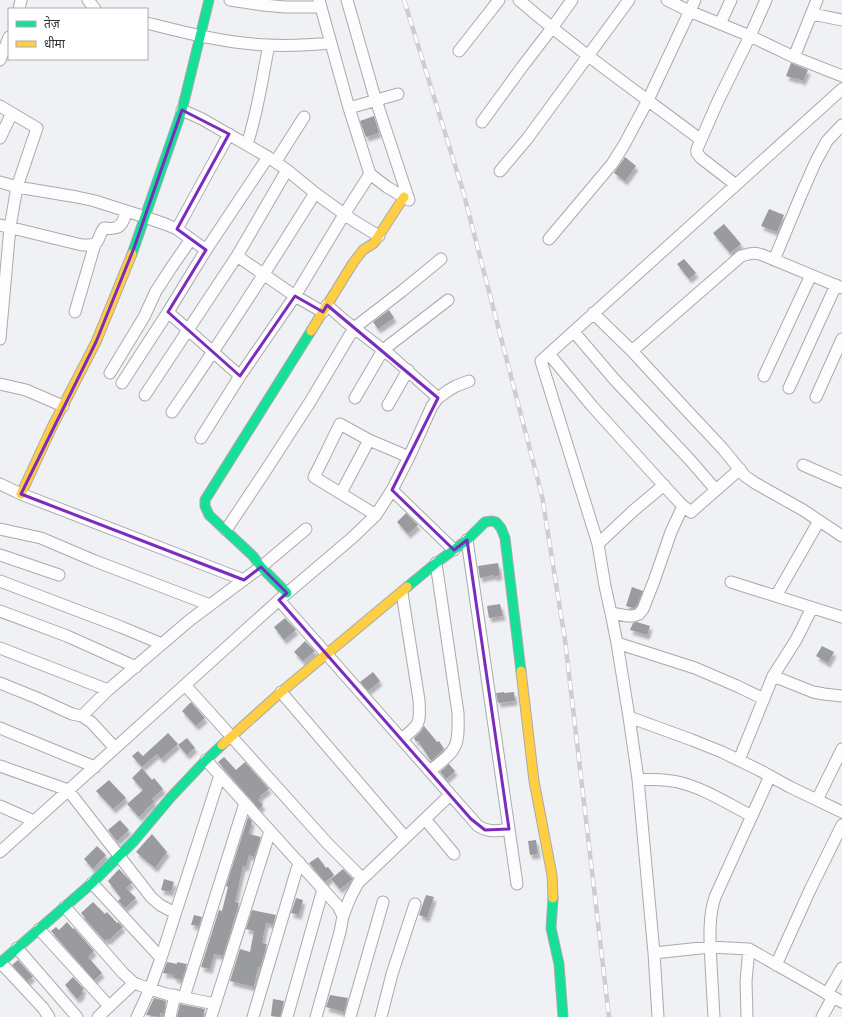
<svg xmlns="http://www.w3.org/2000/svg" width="842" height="1017" font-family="'PT Serif','Noto Sans Devanagari',serif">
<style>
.building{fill:#9a9b9e;filter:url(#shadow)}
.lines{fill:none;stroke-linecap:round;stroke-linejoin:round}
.street-casing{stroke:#aaaaad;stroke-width:13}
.fast-casing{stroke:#aaaaad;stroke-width:11}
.slow-casing{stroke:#aaaaad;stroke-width:11}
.street{stroke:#fdfdfe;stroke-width:11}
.fast{stroke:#16e098;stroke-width:9}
.slow{stroke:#ffcf43;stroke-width:9}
.rail-casing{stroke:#cececf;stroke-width:4.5}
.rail{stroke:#fff;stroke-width:3;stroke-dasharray:9;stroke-linecap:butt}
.marked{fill:none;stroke:#7b2cbf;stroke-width:3;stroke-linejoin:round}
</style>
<defs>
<filter id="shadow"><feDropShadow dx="2.5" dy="4.5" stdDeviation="1" flood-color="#0004"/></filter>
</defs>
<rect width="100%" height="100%" fill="#f0f1f5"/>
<path class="building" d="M791,63L808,70L803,81L796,78V79L786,76Z
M374,116L379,133L366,137L360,121Z
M625,157L636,166L625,181L614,173Z
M769,209L784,215L777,232L761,226Z
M724,224L741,244L730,253L713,233Z
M684,259L696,273L689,279L677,264Z
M389,310L394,318L378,329L373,322Z
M406,513L418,525L408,534L397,522Z
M498,563L500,575L494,577V575L480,578L478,566Z
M632,587L643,591L637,605L634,608L626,606Z
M500,604L503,616L489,618L487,606Z
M285,618L296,630L284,640L274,627Z
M637,622L650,626L647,635L630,630L633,623Z
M305,641L315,651L303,661L294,652Z
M822,646L834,652L828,663L816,656Z
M373,672L380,681L368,691L360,682Z
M504,692V693L514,692L515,701L498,703L496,693Z
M191,702L205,718L196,726L182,711Z
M424,726L437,742L439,741L444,749L431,761L418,741L416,742L414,738L421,731Z
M168,733L178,744L161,759L157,754L142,767L132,756L138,751L143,756Z
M187,738L195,748L187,755L178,745Z
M224,757L236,770L245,762L269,789L260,796L261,798L258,800L263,805L259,809L218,762Z
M449,764L455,771L446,779L440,772Z
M142,768L152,780L154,778L163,789L152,799L154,802L144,811L145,812L139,817L127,804L143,790L132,778Z
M109,780L126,798L113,809L96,791Z
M248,817L252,821L249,834L261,837L254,857L249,855L246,867L243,866L235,902L239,903L238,907L223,956L214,954L210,969L201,967L219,910L222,911L228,887L226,886Z
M120,820L129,830L117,841L108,830Z
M152,834L167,852L155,868L136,852Z
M536,840L538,854L530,855L528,841Z
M97,846L106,855L93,869L84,859Z
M318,857L326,868L328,867L334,875L325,882L309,863Z
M119,869L132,883L126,888L136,898L125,908L118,901L121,898L108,881Z
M343,869L353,879L340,889L331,879Z
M164,879L174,882L171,892L161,890Z
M426,895L434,897L427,918L419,915Z
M296,898L303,900L299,915L291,913Z
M93,902L105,914L107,912L117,923L118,922L123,927L109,940L107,939L105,941L85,919V918L81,913Z
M252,910L276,915L273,924L266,923L262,943L267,944L260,968L258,967L254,987L230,981L240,949L250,952L254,931L246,929Z
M194,915L202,917L199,926L191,925Z
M67,922L73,929L74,928L94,951L88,957L102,973L94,980L51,931L56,927L59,930Z
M18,960L33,977L27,981L12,965Z
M167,962L177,964V962L187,964L182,980L174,978V975L163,973Z
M73,977L84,989L81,992L83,993L77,999L65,985Z
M330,995L348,998L344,1012L326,1007Z
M154,998L166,1001L164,1014L160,1013V1017L146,1015Z
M273,999L284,1001L280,1017L271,1016Z
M180,1004L205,1009L203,1017H177Z"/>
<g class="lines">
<g class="street-casing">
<path id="street" d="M88,0L95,9
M230,0L263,5L285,7H320
M319,0L349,108L370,174L387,187L409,200
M347,0L373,91L409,200
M519,0C577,50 640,94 701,140
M667,0L689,11L750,36L794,57L842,76
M19,9L21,0
M812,14L842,20
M147,23C187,33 228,44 269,45C289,46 310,45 331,43
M720,24L731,0
M459,51L499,0
M794,57L817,0
M0,60L9,37
M0,106L37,128L17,187L10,227L0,339
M349,108L398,94
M482,122L522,67L552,28L572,0
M0,138L12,113
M247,144C258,112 262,78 269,45
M276,161L304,117
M500,171L527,139L629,0
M0,182L17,187L77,197L95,201L145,217L165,224L177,229L206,250
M736,185L701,158L697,153V149L718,101L750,36L766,0
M315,193L354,221L379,236
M0,225L82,245C103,246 95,240 104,228C107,228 110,229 114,228C122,228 124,218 127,211
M177,229L229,134
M549,239L612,164L624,145L648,100L695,0
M237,256L295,296L323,312
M774,260L801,195L816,161L827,141L842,125
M327,305L345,321L391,356L438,398
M75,312L95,244
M168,312L240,376
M593,313L632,351L679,402L723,449L745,476L755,483L803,510L842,536
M574,332L614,379L690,460L716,490
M632,351L741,256C751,253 755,252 765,256L842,288
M549,354L592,406L667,489L683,506L691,512L740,469
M110,373L144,317L156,291L171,268L191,239
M764,376L811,275
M122,383L168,312L206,250L268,157
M0,384L26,390L63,406
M789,388L836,285
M145,395L237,256L287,170
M816,397L842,339
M355,398L383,350L448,300
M388,405L408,370
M172,412C222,340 269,267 315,193L287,170L268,157L202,119L182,110
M201,438L240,376L295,296L345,213L370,174
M803,465L842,482
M0,484L21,494L244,580
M392,490L454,550
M341,493L369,440
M376,515L314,477L324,457L340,424L369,440L409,457
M0,529L41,538L95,561L210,605
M226,530L266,470L310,402L354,328L402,291L441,259
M467,540L517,884
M598,544L633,511L664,485
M0,555L59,575
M0,581L121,627L162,644
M731,582L842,617
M402,593L419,700C420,724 421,723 402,739
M776,596L819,521
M279,600L478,826C490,833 497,831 509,829
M0,611L67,636L136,667
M611,613L628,616H633L639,614L643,609L654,581L671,532L683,506
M617,643L695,668L737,686L764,699
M0,648L108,690
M773,676L813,692L824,694L842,696
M0,683L37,698L72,714L82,716L91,722L115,748
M185,685L328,844L362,878
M281,692L405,837
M82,716L108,690L190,620L261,567L306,529
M629,717L692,740L722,752L759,770L790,787L842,812
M0,728L95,767
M206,760L338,906L343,916L340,932L316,1017
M739,760L773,676L796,640L812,608
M0,766L68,790L151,897L160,905L175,913
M430,771C457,749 459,749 458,713L436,563
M638,779C650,780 666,779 678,782C704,788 728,804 752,816
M817,800L842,749
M0,806L34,821
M425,819L454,854
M0,852L279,600L352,538L376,515L392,490L409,457L432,406L438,398L449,390L456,386L469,381
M92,883L161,958
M65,907L123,973L134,983L150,989L166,994L215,1004
M343,916L350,898L358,883L450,795
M39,929L109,1006
M17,948L77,1017
M654,953L710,947L749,949L842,1002
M1,963L43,1008L49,1017
M776,965L810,890L842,825
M827,994L842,968
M184,997L245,803
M98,1017L134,983
M137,1017L150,989L161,958L220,775
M170,1017L175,995
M211,1017L270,831
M253,1017L299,862
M287,1017L323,889
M350,1017L383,902
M381,1017L392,974L415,904
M658,1017L654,953L638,779L629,717L617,643L611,613L605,586L598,544L541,361L842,89
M714,1017C713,999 712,982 711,964C710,942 708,918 715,897L770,776
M747,1017L746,981L749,949
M822,1017L833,997"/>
</g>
<g class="fast-casing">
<path id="fast" d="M132,254L182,110L209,0
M407,587L436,563L467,540L485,522L492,521L496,522L501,528L505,538L521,671
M287,593L261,567L253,556L209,515L205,506V500L311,331
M553,898L551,928L559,964L563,1017
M0,963L92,883L134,841L171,797L206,760L222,745"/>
</g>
<g class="slow-casing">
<path id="slow" d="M311,331L353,263L363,250L374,243L404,197
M21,494L52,427L96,342L132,254
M521,671L534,781L552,875L553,898
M222,745L281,692L407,587"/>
</g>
<use href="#street" class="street"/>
<use href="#fast" class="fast"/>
<use href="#slow" class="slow"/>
<g class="rail-casing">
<path id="rail" d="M404,0L463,191L542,496L565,640L609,1017"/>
</g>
<use href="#rail" class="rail"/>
</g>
<path class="marked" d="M182,110L229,134L177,229L206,250L168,312L240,376L295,296L323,312L327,305L438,398L392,490L454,550L467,540L509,829L485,830L471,819L279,600L287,593L261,567L244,580L21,494L96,342L134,248Z"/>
<rect x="8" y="8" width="140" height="52" fill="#ffffff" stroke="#abacad"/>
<rect x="16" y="21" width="20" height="6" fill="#16e098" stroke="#abacad"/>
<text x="44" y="28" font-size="12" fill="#2e2f31">तेज़</text>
<rect x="16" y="41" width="20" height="6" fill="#ffcf43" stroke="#abacad"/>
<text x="44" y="48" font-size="12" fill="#2e2f31">धीमा</text>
</svg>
